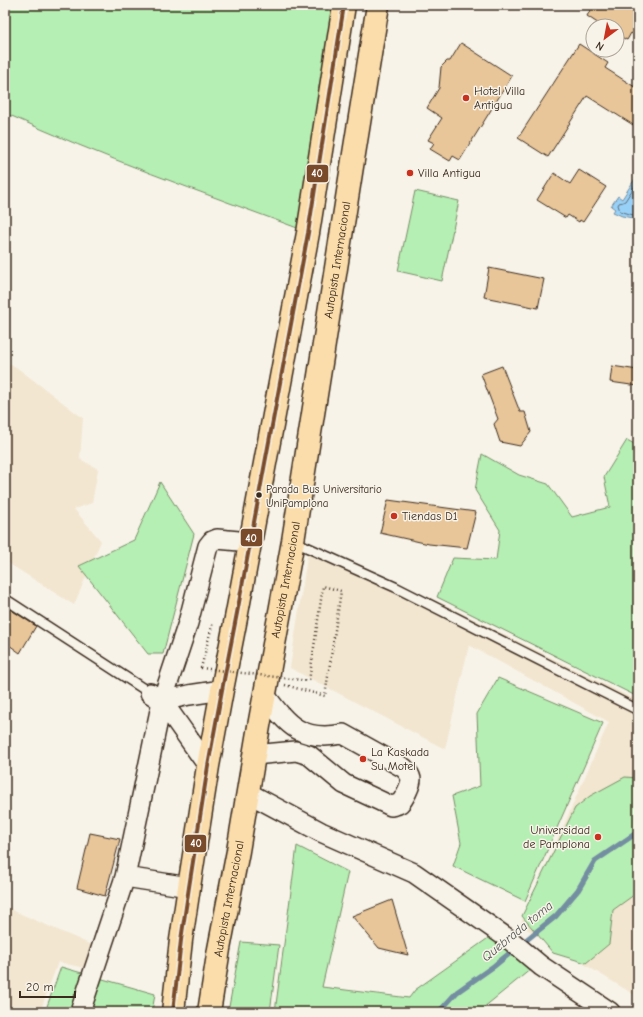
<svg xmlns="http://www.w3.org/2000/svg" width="643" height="1017" font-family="'Comic Neue',sans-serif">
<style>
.built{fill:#f2e6d0}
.green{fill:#b5efb3;stroke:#788c68}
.water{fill:#98d1f8;stroke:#738ea1}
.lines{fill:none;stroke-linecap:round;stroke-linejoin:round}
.shore{stroke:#606d75;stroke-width:1}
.stream{stroke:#738ea1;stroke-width:5.5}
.building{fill:#e8c699;stroke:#3b2a1e}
.lane-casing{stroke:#3b2a1e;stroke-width:12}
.street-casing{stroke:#3b2a1e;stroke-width:22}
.highway-casing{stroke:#3b2a1e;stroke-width:25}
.path{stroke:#3b2a1e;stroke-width:2.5;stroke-dasharray:1 3;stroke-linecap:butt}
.lane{stroke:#f7f3e8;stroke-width:9}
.street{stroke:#f7f3e8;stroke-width:19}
.highway{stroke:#faddab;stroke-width:22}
.path-bridge{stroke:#3b2a1e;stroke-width:2.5;stroke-dasharray:1 3;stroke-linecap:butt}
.bus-1-casing{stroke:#f7f3e8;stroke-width:7}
.bus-1{stroke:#7a4b2a;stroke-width:4}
.poi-dot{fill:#c8321e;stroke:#f7f3e8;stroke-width:1.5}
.bus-dot{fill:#3b2a1e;stroke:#f7f3e8;stroke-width:1.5}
.labels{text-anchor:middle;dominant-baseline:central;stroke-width:3;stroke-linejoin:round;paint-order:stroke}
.bus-label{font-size:11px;fill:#3b2a1e;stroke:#f7f3e8;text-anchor:start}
.poi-label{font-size:12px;fill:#3b2a1e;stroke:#f7f3e8;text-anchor:start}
.street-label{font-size:12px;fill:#3b2a1e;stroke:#f7f3e8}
.water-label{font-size:13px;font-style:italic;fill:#525454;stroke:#f7f3e8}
.line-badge{stroke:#f7f3e8;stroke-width:1.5}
.badge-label{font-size:11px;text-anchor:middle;font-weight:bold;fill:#fff}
</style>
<rect width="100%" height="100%" fill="#f7f3e8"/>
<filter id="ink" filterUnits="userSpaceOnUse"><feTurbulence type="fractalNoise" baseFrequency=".025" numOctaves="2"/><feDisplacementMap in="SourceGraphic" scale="8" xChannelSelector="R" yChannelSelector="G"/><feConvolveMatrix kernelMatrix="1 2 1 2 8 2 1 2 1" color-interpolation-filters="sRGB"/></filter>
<g filter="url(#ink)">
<path class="built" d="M5,362L16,367L83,418L80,459L98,469L92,503L74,509L101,541L74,605L5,561Z
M309,544L437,601L638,701V997L520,925L609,722L469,645L445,749L290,668Z
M5,907L94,946L89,969L58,962L40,1012H5Z"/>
<path class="green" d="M5,5H334L300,229C201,192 101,157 5,113Z
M415,191L459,201L442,281L398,271Z
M627,440L638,446V697L437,597L453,558L496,560L500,530L475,490L482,454L519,475L548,484L572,517L610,507L604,477Z
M160,482L194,534L163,654H148L79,566L134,540Z
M498,678L603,723L525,901L453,866L461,843L452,796L480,786L477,714Z
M625,777L638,778V892L613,910L609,944L586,963L553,953L522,916L575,808L590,796Z
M297,846L348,872L322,987L409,998L415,990L494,934L531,969L478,1012H275Z
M241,942L279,945L270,1012H228Z
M61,967L155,994L152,1012H45Z"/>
<path class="water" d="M638,174V219L622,216L613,212L615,209L611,206L618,196L622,199Z"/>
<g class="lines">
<path class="shore" d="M638,181L625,201L623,202L619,203L618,205L620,211L633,215H638"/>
<path class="stream" d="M439,1012L457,992L494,966L556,916L578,890L595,861L638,832"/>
</g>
<path class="building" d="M593,5H638V37L631,33L627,40L617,35V26H602L587,16Z
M461,43L512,76L460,160L453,156L450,161L430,149L434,143L428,140L442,118L427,108L439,88L441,67L447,61H450Z
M579,44L608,63L605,68L638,89V128L587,96L548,157L518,138Z
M579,170L606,187L583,222L580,220L579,222L568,215L566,218L537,200L554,173L570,184Z
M489,268L544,279L538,308L484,297Z
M502,366L520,412H525L531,432L520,446L500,442L494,424L498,419L481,374Z
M612,366L638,370V386L610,382Z
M388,500L476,512L467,548L429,544L380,533Z
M5,606L36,626L20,653L5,642Z
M90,833L120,839L105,896L77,888Z
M392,900L408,955L379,948L352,916Z"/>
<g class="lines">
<g class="lane-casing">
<path id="lane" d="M293,541L395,587L638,710
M5,599L150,693"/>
</g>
<g class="street-casing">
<path id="street" d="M150,693L162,701L208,766
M162,701L189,695L222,690
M254,755L296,751L309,755L344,784L391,806C395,805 397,805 400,803C404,799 411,785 411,779C410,774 407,771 404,768L343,734C302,742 288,726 265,695
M248,793L321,832L414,873L510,940L541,966L610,1012
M125,877L189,887
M80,1012L125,877L162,701L188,623L208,546L212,541L217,539L250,542"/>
</g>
<g class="highway-casing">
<g id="highway">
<path d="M173,1012L181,940L189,887L208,766L222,690L237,613L308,233L344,5"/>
<path id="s1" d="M209,1012L219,949L238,851L259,726L293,541L353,160L378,5"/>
</g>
</g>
<path class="path" d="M201,668L213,622
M285,685L325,696L341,591L323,586L309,681"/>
<use href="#lane" class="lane"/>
<use href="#street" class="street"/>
<use href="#highway" class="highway"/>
<path class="path-bridge" d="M201,668L309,681"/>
<g class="bus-1-casing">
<path id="bus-1" d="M173,1012L181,940L189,887L208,766L222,690L237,613L308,233L344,5"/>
</g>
<use href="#bus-1" class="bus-1"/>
</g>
</g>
<g class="poi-dot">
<circle cx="466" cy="98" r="4"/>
<circle cx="410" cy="173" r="4"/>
<circle cx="394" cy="516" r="4"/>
<circle cx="363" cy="759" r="4"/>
<circle cx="598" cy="837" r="4"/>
</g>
<circle class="bus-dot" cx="259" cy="495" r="3.5"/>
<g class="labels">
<g class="bus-label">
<text x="266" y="489">Parada Bus Universitario<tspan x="266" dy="14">UniPamplona</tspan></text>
</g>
<g class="poi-label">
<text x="474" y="91">Hotel Villa<tspan x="474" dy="14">Antigua</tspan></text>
<text x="418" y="173">Villa Antigua</text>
<text x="402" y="516">Tiendas D1</text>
<text x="371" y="752">La Kaskada<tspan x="371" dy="14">Su Motel</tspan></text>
<text x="590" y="830" text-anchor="end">Universidad<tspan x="590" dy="14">de Pamplona</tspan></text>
</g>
<g class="street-label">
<text stroke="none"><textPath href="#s1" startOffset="763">Autopista Internacional</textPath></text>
<text stroke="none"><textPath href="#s1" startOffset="439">Autopista Internacional</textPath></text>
<text stroke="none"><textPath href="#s1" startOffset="115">Autopista Internacional</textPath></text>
</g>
<g class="water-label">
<text transform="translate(517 931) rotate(-39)">Quebrada toma</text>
</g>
</g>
<g class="line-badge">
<rect x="306" y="164" width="23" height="19" rx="4" fill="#7a4b2a"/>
<rect x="240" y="528" width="23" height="19" rx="4" fill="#7a4b2a"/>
<rect x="184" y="834" width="23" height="19" rx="4" fill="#7a4b2a"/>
</g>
<g class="badge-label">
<text x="317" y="177">40</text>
<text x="251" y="542">40</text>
<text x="196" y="847">40</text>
</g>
<rect width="643" height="1017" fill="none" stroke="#f7f3e8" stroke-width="20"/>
<rect x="10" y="10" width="623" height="997" fill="none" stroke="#3b2a1e" stroke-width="1.5" filter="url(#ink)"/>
<g transform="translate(605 38) rotate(212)"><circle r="19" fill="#f7f3e8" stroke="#aca397"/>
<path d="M0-3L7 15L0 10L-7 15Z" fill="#c8321e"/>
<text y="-6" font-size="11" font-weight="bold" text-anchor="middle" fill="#3b2a1e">N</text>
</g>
<path d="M20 991v6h55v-6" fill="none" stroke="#3b2a1e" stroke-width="2"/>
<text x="26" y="991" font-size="12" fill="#3b2a1e" stroke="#f7f3e8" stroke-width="3" paint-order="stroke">20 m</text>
</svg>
